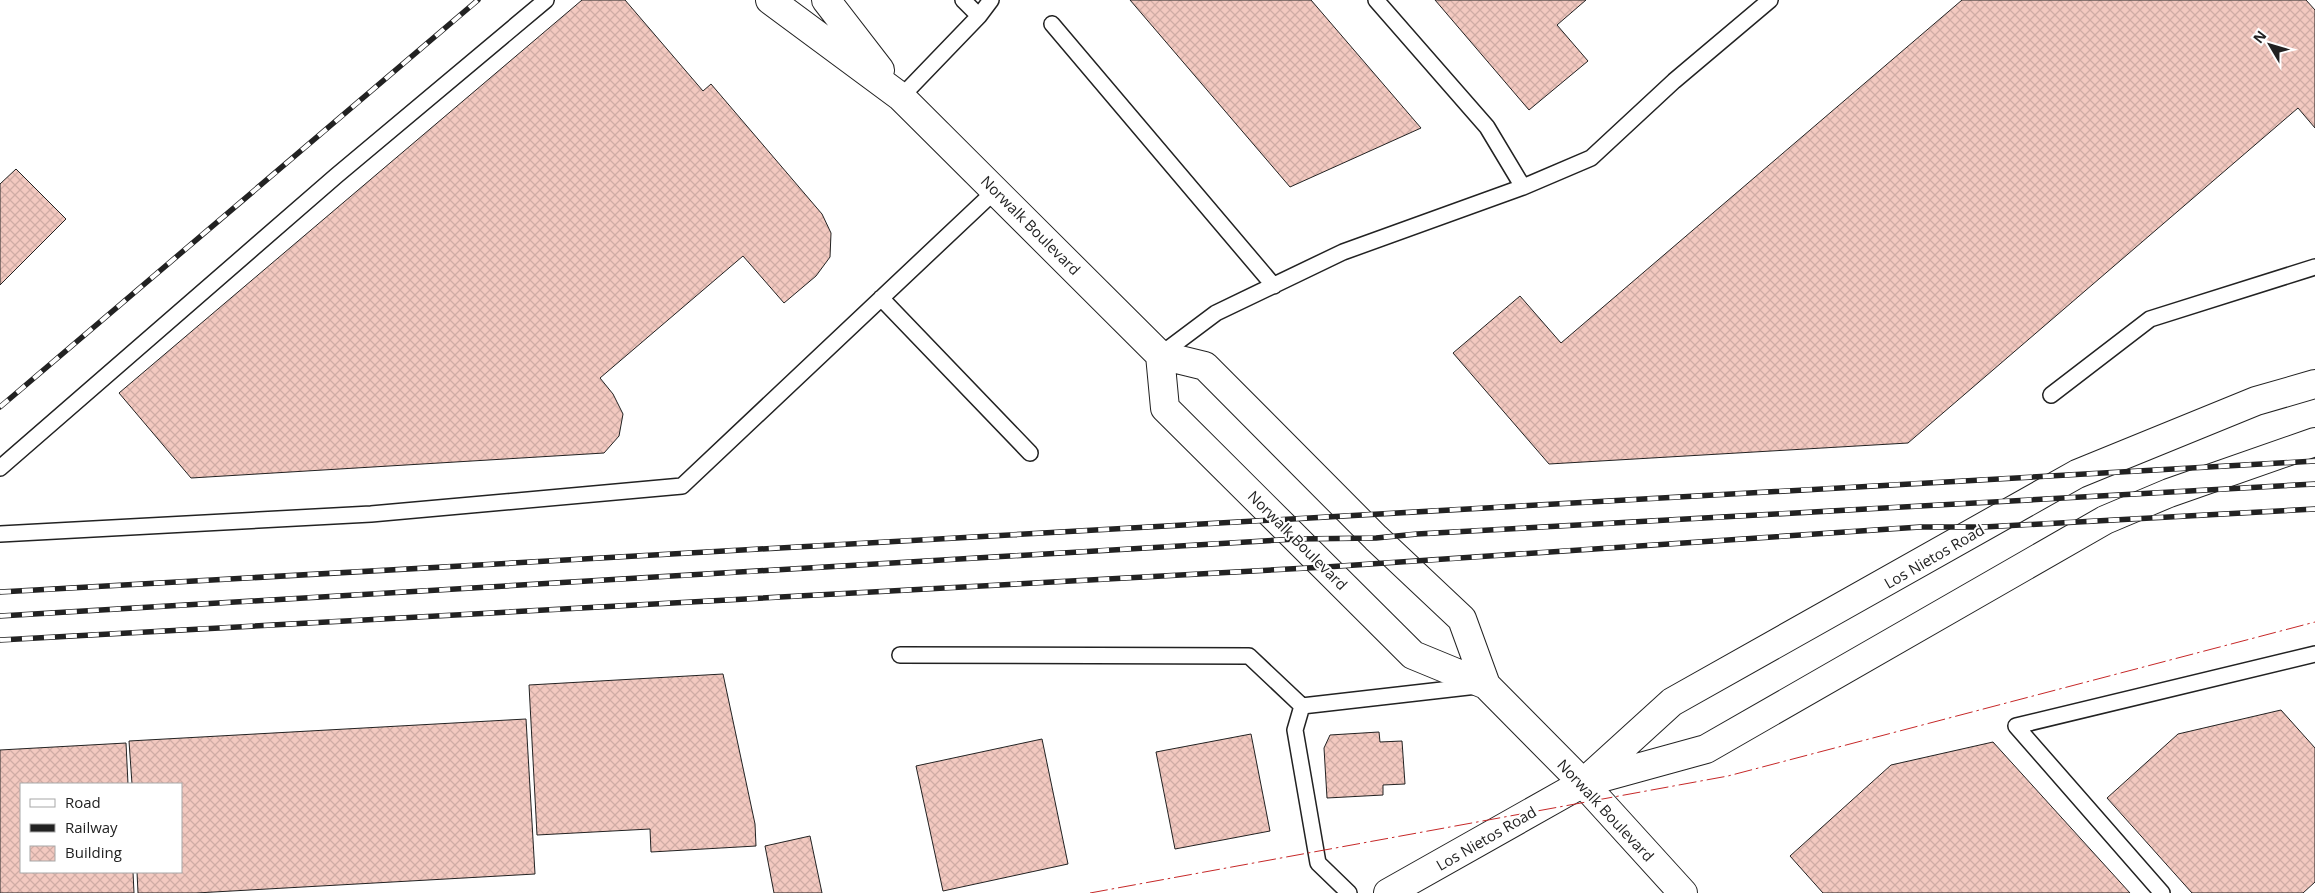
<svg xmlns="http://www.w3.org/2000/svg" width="2315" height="893" font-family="'Open Sans',sans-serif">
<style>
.building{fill:url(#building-cross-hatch);stroke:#222}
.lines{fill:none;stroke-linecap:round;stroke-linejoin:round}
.lane-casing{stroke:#222;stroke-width:18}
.secondary-casing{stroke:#222;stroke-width:30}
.lane{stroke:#fff;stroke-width:15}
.secondary{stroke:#fff;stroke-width:28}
.rail-casing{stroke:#222;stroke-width:5.5}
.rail{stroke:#fff;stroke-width:4;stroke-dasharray:11;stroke-linecap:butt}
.power{stroke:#c62828;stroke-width:1;stroke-dasharray:18 4 2.5 4;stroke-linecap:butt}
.labels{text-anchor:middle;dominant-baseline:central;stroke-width:4;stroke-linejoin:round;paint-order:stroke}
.street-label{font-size:15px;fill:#222;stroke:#fff}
</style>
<defs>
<pattern id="building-cross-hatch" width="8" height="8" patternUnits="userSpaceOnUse" patternTransform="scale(1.25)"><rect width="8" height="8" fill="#f3c9c0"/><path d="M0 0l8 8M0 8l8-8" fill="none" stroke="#d0aca5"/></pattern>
</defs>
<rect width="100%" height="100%" fill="#fff"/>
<path class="building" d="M582,0H625L703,91L711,84L822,214L831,233L830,257L816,276L784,303L743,256L600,378L613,394L623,414L619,436L604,453L191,478L119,393Z
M1130,0H1311L1421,128L1290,187Z
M1435,0H1586L1557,25L1588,61L1529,110Z
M1962,0H2306L2315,10V128L2298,108L1908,443L1549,464L1453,353L1520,296L1561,343Z
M16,169L66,219L0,285V184Z
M723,674L755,824L756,846L651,852L650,829L537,835L529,685Z
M2281,710L2315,748V882L2303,893H2192L2107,798L2178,734Z
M526,719L535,874L196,893H138L137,872H181V784H132L129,741Z
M1379,732L1380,742L1402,741L1405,784L1383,785V795L1327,798L1324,748L1330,735Z
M1251,734L1270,831L1175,849L1156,752Z
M1042,739L1068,864L943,891L916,766Z
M1993,742L2130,893H1823L1790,856L1891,765Z
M126,743L128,784H21V872H133L134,893H0V750Z
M810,836L822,893H774L765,846Z"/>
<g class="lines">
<g class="lane-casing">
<path id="lane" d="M963,0L979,16L991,0
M1376,0L1487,127L1523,187
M1052,24L1274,286
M901,97L979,16
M881,298L1030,453
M1160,355L1216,313L1343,252L1523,187L1591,158L1674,81L1770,0
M2051,395L2150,319L2315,267
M0,468L336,176L546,0
M0,534L371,514L682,486L996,190
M900,655L1249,656L1302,706L1477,686
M1302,706L1295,730L1318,863L1349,893
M2162,893L2016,726L2315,654"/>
</g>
<g class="secondary-casing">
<path id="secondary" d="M770,0L901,97L1160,355L1205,366L1376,538L1462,619L1486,685
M826,0L880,70
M1160,355L1165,408L1413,655L1486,685L1583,783L1683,893
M1586,782L1706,749L2105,520L2169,493L2315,442
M1388,893L1583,783L1672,702L2077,474L2256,401L2315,384"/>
</g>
<use href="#lane" class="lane"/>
<use href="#secondary" class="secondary"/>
<g class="rail-casing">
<path id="rail" d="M0,407L478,0
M0,592L2315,461
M0,616L1296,539L1376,538L1417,534L2315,484
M0,640L1326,567L1920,527H1984L2315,509"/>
</g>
<use href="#rail" class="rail"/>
<path class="power" d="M1090,893L1728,776L2315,622"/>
</g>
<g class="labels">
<g class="street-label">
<text transform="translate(1031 225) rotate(45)">Norwalk Boulevard</text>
<text transform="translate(1298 540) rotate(45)">Norwalk Boulevard</text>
<text transform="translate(1934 556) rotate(-30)">Los Nietos Road</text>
<text transform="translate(1606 810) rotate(47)">Norwalk Boulevard</text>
<text transform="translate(1486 838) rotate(-30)">Los Nietos Road</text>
</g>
</g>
<rect x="20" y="783" width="162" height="90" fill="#ffffff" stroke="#a7a7a7"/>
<rect x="30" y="799" width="25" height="8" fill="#ffffff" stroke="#a7a7a7"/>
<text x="65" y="808" font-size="15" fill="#222222">Road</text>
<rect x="30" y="824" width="25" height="8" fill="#222222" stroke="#a7a7a7"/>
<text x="65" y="833" font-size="15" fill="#222222">Railway</text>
<rect x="30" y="846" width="25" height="15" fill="url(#building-cross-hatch)" stroke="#a7a7a7"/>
<text x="65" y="858" font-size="15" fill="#222222">Building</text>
<g transform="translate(2270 45) rotate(308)" stroke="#ffffff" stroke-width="4" paint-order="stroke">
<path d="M0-4L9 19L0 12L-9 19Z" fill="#222222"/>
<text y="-8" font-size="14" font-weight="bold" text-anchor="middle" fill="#222222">N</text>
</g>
</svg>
